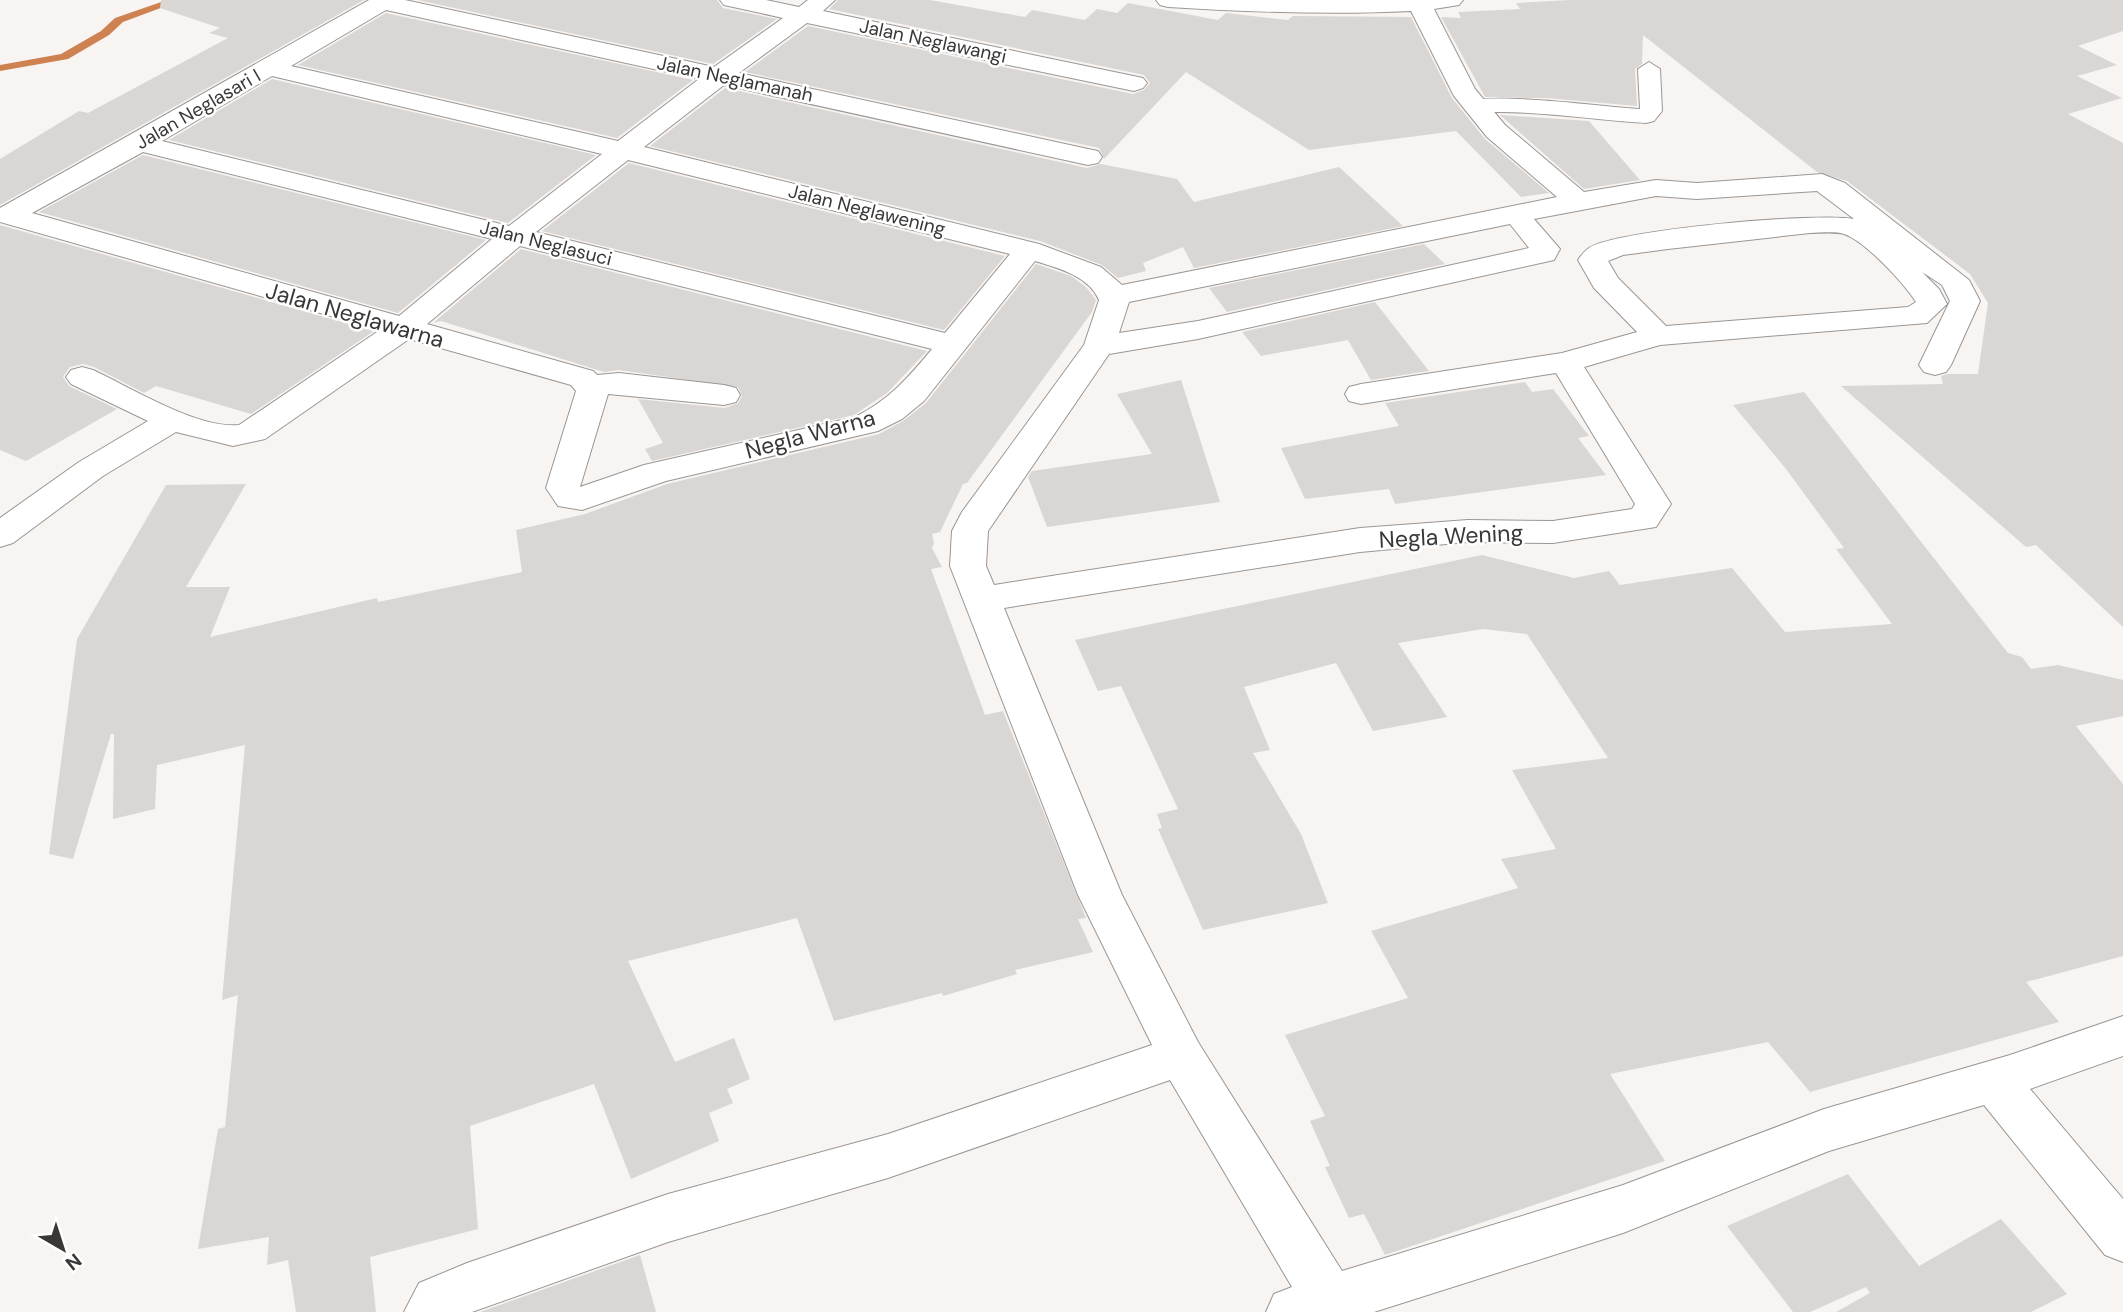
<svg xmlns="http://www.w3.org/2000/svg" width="2123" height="1312" font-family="'DM Sans',sans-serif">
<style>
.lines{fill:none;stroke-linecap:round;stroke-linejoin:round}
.stream{fill:#ce8252;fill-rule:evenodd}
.building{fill:#dad6d4}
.lane-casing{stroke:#999694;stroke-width:2}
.street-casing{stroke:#999694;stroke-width:2}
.lane{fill:#fff;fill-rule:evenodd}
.street{fill:#fff;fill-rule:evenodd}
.labels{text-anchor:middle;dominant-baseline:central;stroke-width:5;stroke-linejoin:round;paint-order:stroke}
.far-street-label{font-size:19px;fill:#393837;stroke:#fff}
.street-label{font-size:23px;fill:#393837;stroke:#fff}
</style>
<rect width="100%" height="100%" fill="#f7f4f2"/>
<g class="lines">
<path class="stream" d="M167,0H182L123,22L109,35L68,59L0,71V65L61,54L101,31L115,18Z"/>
</g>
<path class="building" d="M161,0H364L0,205V159L79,111L88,113L228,38L209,33L220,28L160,8Z
M417,0H717L723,8L777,19L713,64Z
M838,0H930L1025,17L1032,10L1085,20L1097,9L1117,13L1128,3L1218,20L1226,13L1288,20L1293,16L1411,17L1452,98L1485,139L1549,193L1521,197L1456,131L1309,150L1186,72L1104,159L1099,148L745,72L808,26L1133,94L1144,90L1150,83L1144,75L829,9Z
M1570,0H2123V31L2078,46L2117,65L2077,76L2122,98L2068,114L2123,143V627L2036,545L2026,547L1841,386L1943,384L1941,376L1947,374H1978L1988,303L1970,274L1847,181L1817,172L1643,35L1642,64L1635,69L1637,106L1546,98L1485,97L1441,17L1461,18L1458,12L1520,9L1516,3Z
M386,13L693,80L617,138L298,65Z
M272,79L596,155L508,223L169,140Z
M725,88L1087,168L1101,164L1177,179L1194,202L1339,167L1403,226L1194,268L1183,247L1143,263L1146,271L1118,278L1102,265L1040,241L650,146Z
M1500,115L1589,121L1640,180L1584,189Z
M143,155L486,240L398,313L39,212Z
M629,163L1005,256L944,330L542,231Z
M0,225L374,331L251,414L156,386L144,393L94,367L83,364L70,367L63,377L69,386L117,409L26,461L0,450Z
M1424,244L1445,264L1227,312L1209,288Z
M521,249L927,351L887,393L854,415L652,461L645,449L663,443L638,399L725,408L738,403L742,396L738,387L619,370L604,372L441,321L433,323Z
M1036,264L1071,276L1086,287L1096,300L1092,312L967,483L963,484L940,532L932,534L934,543L932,548L942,567L931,569L985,715L1003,711L1086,918L1078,919L1093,952L1015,970L1017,974L943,996L942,993L834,1021L797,918L628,961L675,1062L734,1038L750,1079L727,1089L733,1103L709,1113L719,1141L631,1179L594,1084L470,1126L478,1229L370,1257L376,1312H296L288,1260L267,1265L269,1237L198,1249L218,1129L225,1127L238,995L222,1000L245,745L157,765L155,809L113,819L114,734H111L73,859L49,854L77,639L166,485L246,484L186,587H230L210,637L377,598L378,602L522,572L516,530L585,514L667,484L879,434L903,421L926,403Z
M1375,302L1429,371L1371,380L1348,340L1261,356L1242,332Z
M1181,380L1220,502L1047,527L1028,477L1032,471L1152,454L1117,394Z
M1525,382L1532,392L1553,389L1589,436L1578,438L1606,475L1395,504L1389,489L1305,499L1281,448L1399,426L1385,403Z
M1804,392L2008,653L2022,657L2031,669L2058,665L2123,680V716L2076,726L2123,784V956L2026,982L2059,1022L1810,1092L1768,1042L1610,1074L1665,1161L1385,1255L1364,1214L1349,1218L1325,1167L1330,1166L1310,1121L1325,1116L1285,1035L1408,998L1371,931L1518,888L1501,859L1556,849L1512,770L1608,758L1527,634L1483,629L1398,643L1447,717L1373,731L1336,663L1244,687L1270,750L1253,753L1301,834L1328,903L1203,930L1158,829L1162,828L1157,814L1178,809L1121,686L1098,691L1075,640L1482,555L1574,578L1609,571L1620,585L1732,568L1785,632L1892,624L1836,549L1844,548L1786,469L1733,405Z
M1848,1174L1919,1266L2001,1219L2067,1294L2031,1312H1836L1870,1293L1866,1287L1810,1312H1793L1727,1226Z
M640,1255L656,1312H480Z"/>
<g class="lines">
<g class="lane-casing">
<path id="lane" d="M1649,62L1660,69L1662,111L1654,121L1646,123C1597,120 1548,112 1499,112C1488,112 1471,115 1464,105C1475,89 1613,108 1640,109L1638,69Z"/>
</g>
<g class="street-casing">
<path id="street" d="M369,0H405L714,67L783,18L724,5L720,0H766L799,7L808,0H835L823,11L1143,78L1147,83L1143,88L1134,91L807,23L739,73L1088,149L1098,151L1102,157L1098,163L1088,165L724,85L644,147L1039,244L1101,267L1122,285L1557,197L1487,137L1454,96L1411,11C1330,15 1249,12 1168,7L1160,5L1156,0H1463L1459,5L1434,9L1475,89L1505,125L1584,192L1656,180L1697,183L1822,174L1845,183L1969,280L1980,301L1951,365L1946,372L1935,375L1924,372L1919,365L1950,301L1942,285L1922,272L1939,289L1947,304L1927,323L1660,345L1584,367L1671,504L1656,527L1553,543L1468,542L1360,552L1004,608L1122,895L1198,1042L1342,1271L1623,1185L1824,1109L2010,1055L2123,1016V1056L2030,1089L2123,1199V1262L2105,1255L1984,1105L1829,1151L1623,1233L1374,1312H1266L1274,1294L1292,1287L1170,1080L888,1178L668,1242L472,1312H404L419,1283L467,1263L668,1194L888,1134L1152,1045L1078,895L950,566L952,531L962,512L1084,345L1099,300C1089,276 1058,268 1035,261L924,401L902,419L878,431L666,481L582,510L558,506L546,488L576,391L571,385L409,339L265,439L233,446L176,432L103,476L13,543L0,547V518L79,462L148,421L71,384L66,377L71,370L82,367L93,370C132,388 197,429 239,425L380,330L0,222V208ZM386,10L699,79L618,141L291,66ZM272,76L602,154L509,226L162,141ZM143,152L492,239L399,316L32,213ZM628,160L1010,254L945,333L536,232ZM1817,191L1854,219C1818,212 1615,230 1589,248C1584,251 1581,256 1578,260L1594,288L1637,332L1562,353L1361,384L1349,387L1345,394L1349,401L1361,404L1556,373L1635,504L1632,509L1553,521L1468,520L1360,528L994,585L986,566L988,531L1109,354L1198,339L1554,260L1560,249L1534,219L1656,196L1697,199ZM1510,224L1529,248L1198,321L1119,333L1129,302ZM1810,233C1821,233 1834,231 1844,234C1865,241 1904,283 1916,302L1908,307L1666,326L1618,278L1608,261L1623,255L1668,249ZM520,246L932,349C909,377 889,400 855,417L644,465L580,487L608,394L724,405L736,402L740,395L736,388L724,385L619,373L597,375L593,371L427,324Z"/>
</g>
<use href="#lane" class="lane"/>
<use href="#street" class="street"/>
</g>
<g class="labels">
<g class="far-street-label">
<text transform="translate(933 41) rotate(12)">Jalan Neglawangi</text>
<text transform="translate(735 79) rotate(12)">Jalan Neglamanah</text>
<text transform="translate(198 109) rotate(-30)">Jalan Neglasari I</text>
<text transform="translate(867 210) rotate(14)">Jalan Neglawening</text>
<text transform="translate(546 243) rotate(14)">Jalan Neglasuci</text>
</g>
<g class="street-label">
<text transform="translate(355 315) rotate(16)">Jalan Neglawarna</text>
<text transform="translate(810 434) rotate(-15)">Negla Warna</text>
<text transform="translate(1451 536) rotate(-3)">Negla Wening</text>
</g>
</g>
<g transform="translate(63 1249) rotate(141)" stroke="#ffffff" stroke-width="5" paint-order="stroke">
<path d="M0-5L12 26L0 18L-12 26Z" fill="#393837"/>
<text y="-10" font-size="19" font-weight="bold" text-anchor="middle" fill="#393837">N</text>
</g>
</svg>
